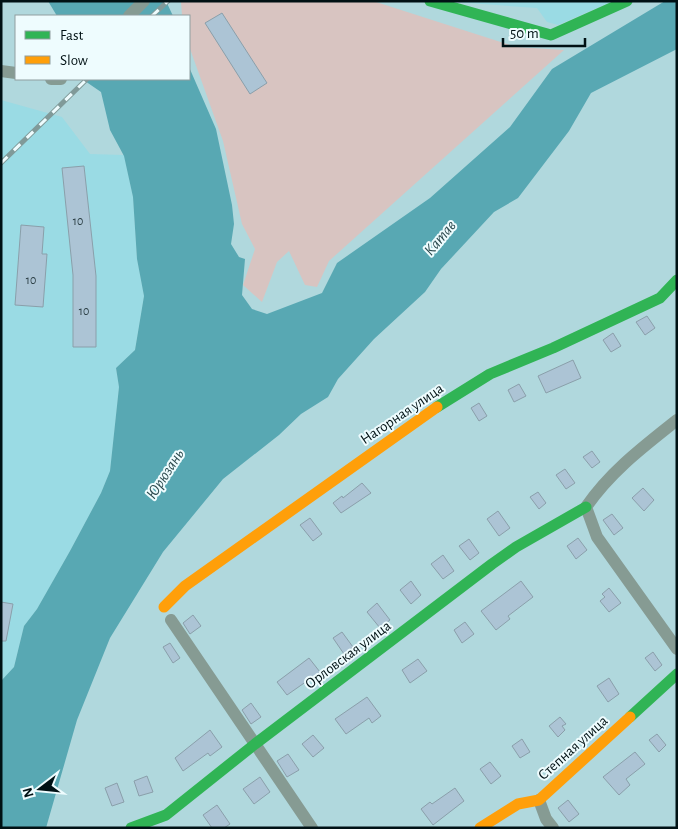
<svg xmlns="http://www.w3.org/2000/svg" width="678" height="829" font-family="'Alegreya Sans',sans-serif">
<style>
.built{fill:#9adbe4}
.green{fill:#d8c4c1}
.water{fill:#58a8b3}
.building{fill:#acc4d5;stroke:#8a9faa}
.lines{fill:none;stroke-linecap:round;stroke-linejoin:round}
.street{stroke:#869b93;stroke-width:12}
.fast{stroke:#30b455;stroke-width:11}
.slow{stroke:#ff9f0a;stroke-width:11}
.rail-casing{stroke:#809a99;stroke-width:5}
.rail{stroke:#eefcfe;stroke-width:3;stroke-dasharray:9;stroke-linecap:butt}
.labels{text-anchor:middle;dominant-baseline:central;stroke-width:4;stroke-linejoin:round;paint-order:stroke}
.number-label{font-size:12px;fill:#2b3e44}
.street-label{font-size:15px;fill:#001114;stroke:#eefcfe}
.water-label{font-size:16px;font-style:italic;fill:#2b494d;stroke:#eefcfe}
</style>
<rect width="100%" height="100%" fill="#b0d8dd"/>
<path class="built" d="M441,1H613L558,25L547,22L537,8Z
M1,100L62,117L90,154L124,155L133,197L137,259L144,296L135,350L116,368L119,387L110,471L101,493L70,551L37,609L24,626L14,667L1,681Z"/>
<path class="green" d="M373,1L516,47L564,50L329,261L317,287L305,285L289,251L277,262L262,302L243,285L255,249L242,224L223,141L189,46V16H182L181,2Z"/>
<path class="water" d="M48,1H166L173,16H57Z
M665,1H677V49L591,93L569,131L518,198L494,212L441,269L425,292L374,339L338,379L328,397L301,414L279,435L223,479L163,552L110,638L77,720L46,828H1V681L14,667L24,626L37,609L70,551L101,493L110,471L119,387L116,368L135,350L144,296L137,259L133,197L124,156L110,130L101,92L82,79H189V67L216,129L232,205L234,224L231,244L239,257L245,259L242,295L252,309L267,314L322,293L337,263L430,198L510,127L552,69Z"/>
<path class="building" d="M222,13L267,83L250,94L205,23Z
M84,166L96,276V347H73V275L62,168Z
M21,225L44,227L42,254H47L43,307L15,305Z
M647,316L655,328L645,335L636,322Z
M613,333L621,346L611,352L603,340Z
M573,360L581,378L546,393L538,376Z
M519,384L526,396L514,402L508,390Z
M479,403L487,416L479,421L471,408Z
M592,451L600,462L592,468L583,457Z
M565,469L575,483L566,489L556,475Z
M362,483L371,493L341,513L333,503L342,496L343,498Z
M643,488L654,500L644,511L632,498Z
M538,492L546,503L539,509L530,497Z
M498,511L510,528L499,536L487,519Z
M612,514L623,528L614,535L603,520Z
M310,518L322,534L313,541L300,525Z
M578,538L587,550L576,559L567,546Z
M469,539L479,553L470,560L459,546Z
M443,555L454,571L443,579L431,564Z
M411,581L421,595L411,604L400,590Z
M521,581L533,597L508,616L510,619L496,630L481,611Z
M609,588L621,603L609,612L600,601L605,597L602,594Z
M1,602L13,604L6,641H1Z
M377,603L390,620L380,628L367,612Z
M193,615L201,626L190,634L183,623Z
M465,622L474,634L462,643L454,630Z
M342,632L353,647L344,654L333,638Z
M170,643L180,658L173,663L163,647Z
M653,652L662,665L655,671L645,658Z
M309,658L320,672L287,695L277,682Z
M418,659L427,671L410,683L402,670Z
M609,678L619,694L608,702L597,686Z
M367,697L381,716L372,723L369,718L346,734L335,719Z
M251,703L261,717L251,724L242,710Z
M560,717L566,724L562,726L565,730L558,737L549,726Z
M210,730L222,747L210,756L208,753L183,771L175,758Z
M657,734L666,745L659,752L649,740Z
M313,735L324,748L313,757L302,744Z
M522,739L530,752L520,758L512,746Z
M635,752L645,764L626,779L630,785L619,795L603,777Z
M288,754L299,770L287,777L277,761Z
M490,762L501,776L491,784L480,769Z
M147,776L153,792L139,796L134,781Z
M260,777L270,792L254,804L243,789Z
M117,783L124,802L112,806L105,788Z
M455,788L464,801L433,825L421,809L430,802L432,804Z
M568,800L579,814L569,822L558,808Z
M217,805L230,824L224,828H212L203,815Z"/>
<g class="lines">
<path class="street" d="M129,16L144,1
M1,71L16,73
M51,79H61
M677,420C643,447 611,471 586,507L597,537L677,649
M171,620L312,828
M539,800L546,819L553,828"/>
<path class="fast" d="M430,1L551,35L627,1
M437,407L490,374L553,348L660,298L677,280
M630,717L677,674
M131,828L166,815L255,744L492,564L516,547L586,507"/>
<path class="slow" d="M164,607L185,586L437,407
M480,828L518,804L539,800L630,717"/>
<g class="rail-casing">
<path id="rail" d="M152,16L168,1
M1,163L87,79"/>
</g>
<use href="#rail" class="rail"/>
</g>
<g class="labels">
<g class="number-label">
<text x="78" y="221">10</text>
<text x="31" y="280">10</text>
<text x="84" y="311">10</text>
</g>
<g class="street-label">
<text transform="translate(402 414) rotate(-34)">Нагорная улица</text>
<text transform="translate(348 655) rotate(-37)">Орловская улица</text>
<text transform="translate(573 748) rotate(-42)">Степная улица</text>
</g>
<g class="water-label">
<text transform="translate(440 238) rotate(-50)">Катав</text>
<text transform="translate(165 474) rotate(-57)">Юрюзань</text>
</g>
</g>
<rect width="678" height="829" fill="none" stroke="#001114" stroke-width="5"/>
<rect x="15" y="15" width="175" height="65" fill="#eefcfe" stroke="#8f9ea0"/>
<rect x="25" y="31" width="25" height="8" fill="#30b455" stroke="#8f9ea0"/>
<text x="60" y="40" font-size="15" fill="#001114">Fast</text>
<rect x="25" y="56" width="25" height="8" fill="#ff9f0a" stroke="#8f9ea0"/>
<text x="60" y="65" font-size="15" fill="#001114">Slow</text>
<g transform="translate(40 789) rotate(254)" stroke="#eefcfe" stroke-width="4" paint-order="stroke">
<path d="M0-4L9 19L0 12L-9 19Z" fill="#001114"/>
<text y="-8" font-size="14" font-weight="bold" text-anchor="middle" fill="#001114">N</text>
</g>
<path d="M503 38v8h82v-8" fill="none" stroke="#001114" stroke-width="2.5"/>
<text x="510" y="38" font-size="15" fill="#001114" stroke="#eefcfe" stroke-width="4" paint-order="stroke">50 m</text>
</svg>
